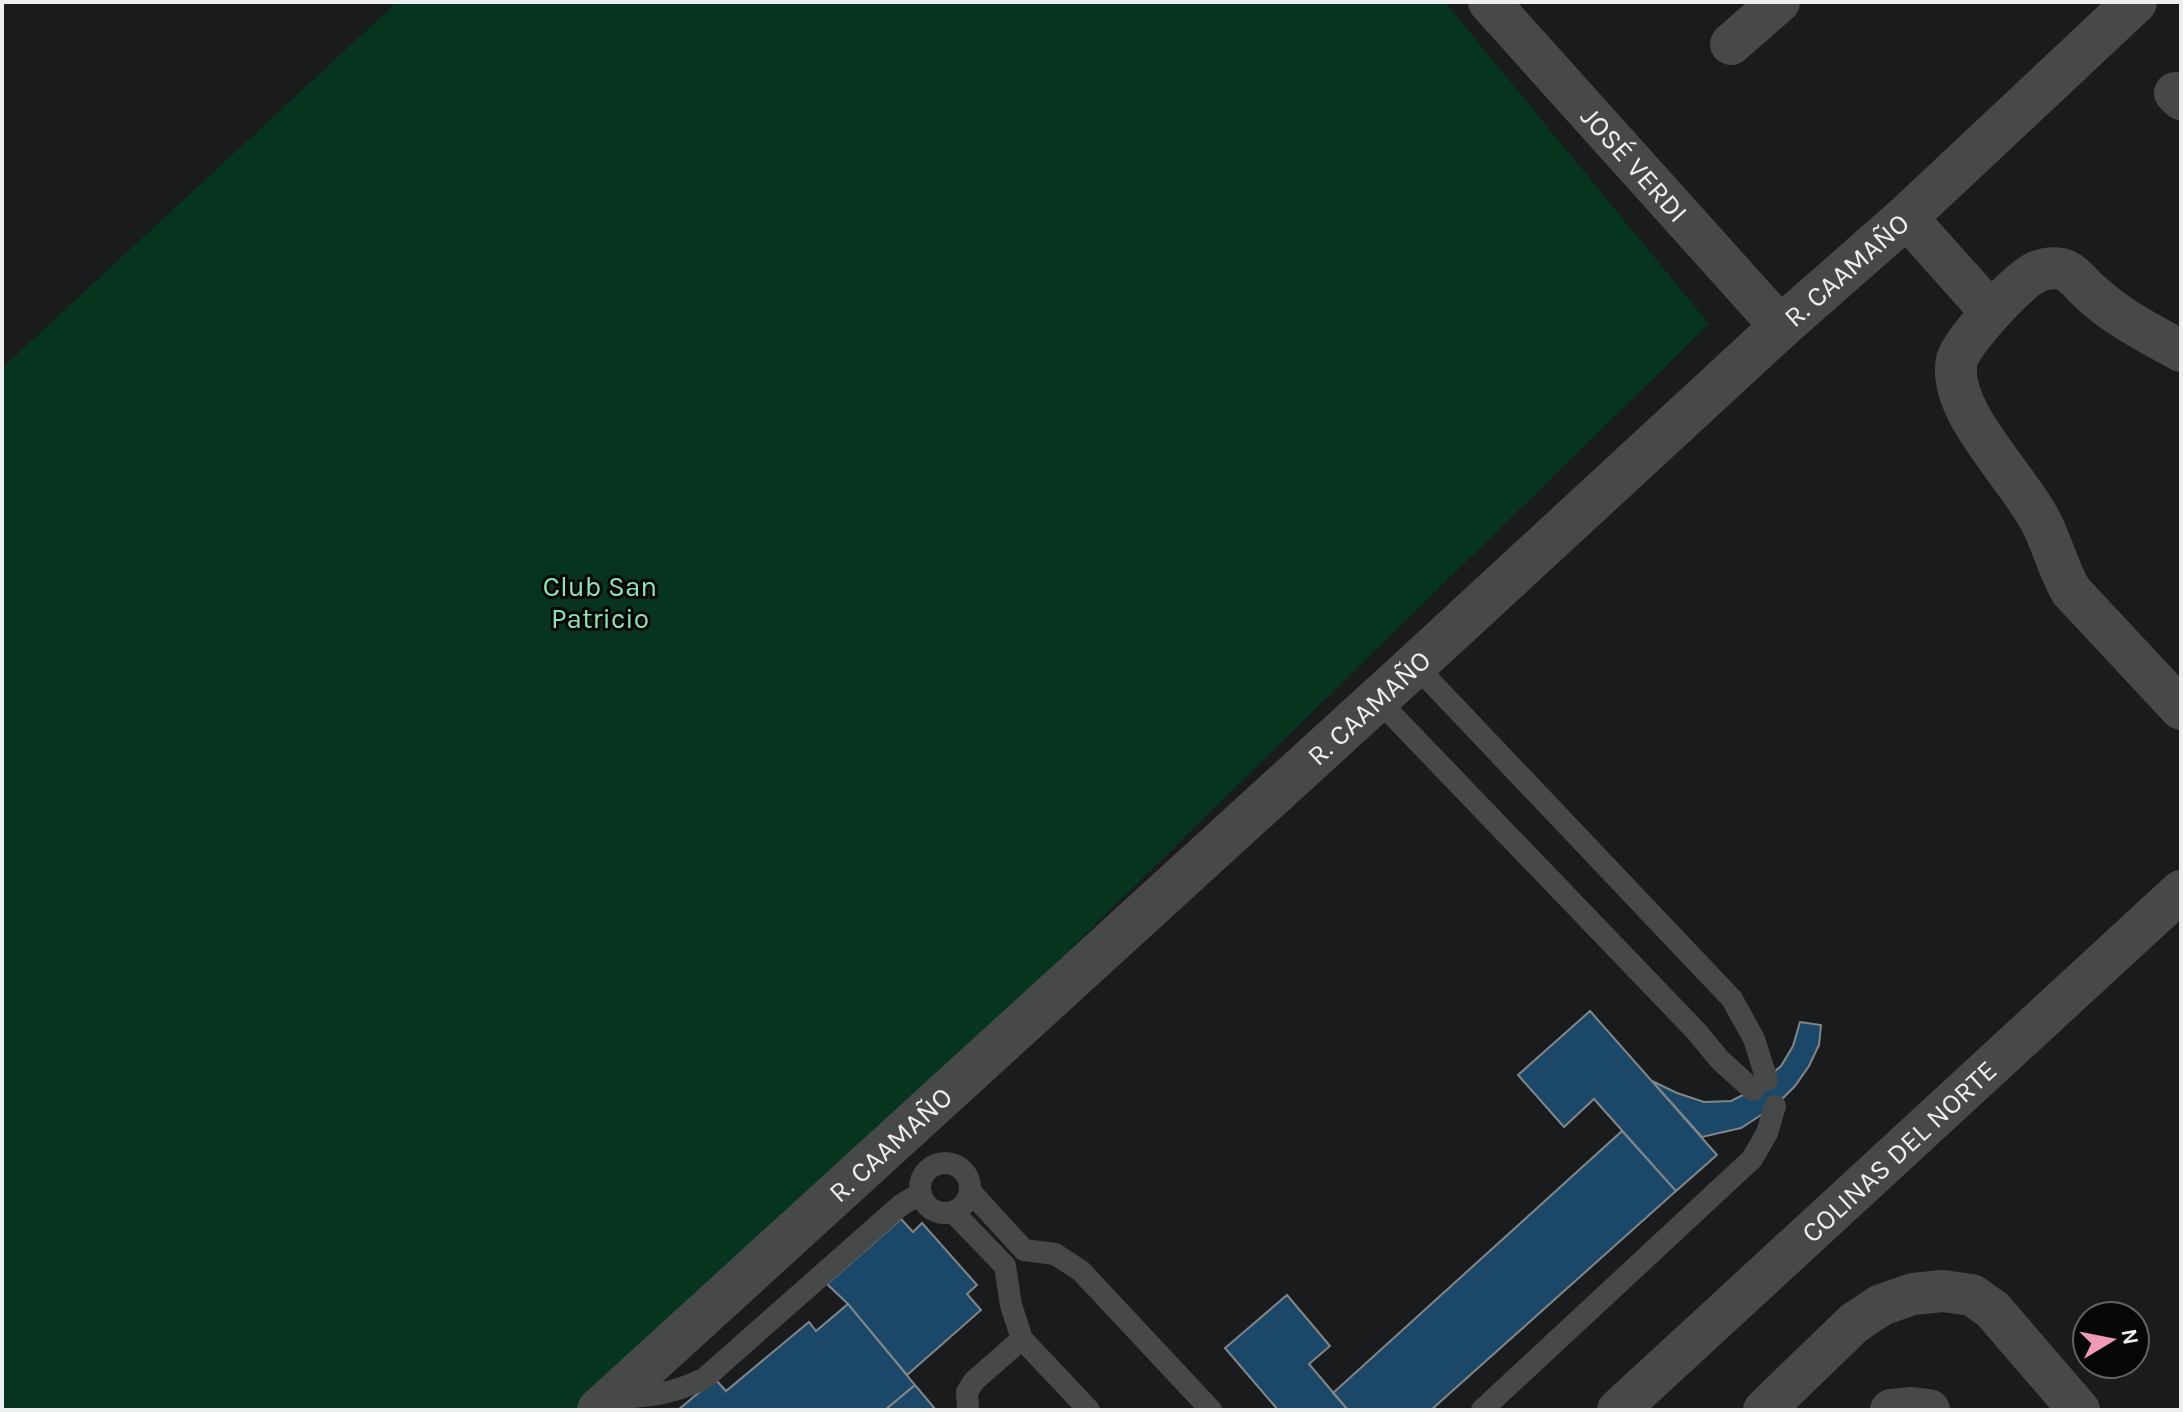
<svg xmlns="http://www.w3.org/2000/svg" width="2183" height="1412" font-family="Karla,sans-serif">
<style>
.green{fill:#07341f}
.building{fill:#1b4869;stroke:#838688;stroke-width:2}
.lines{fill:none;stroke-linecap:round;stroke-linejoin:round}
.service{stroke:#474949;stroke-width:22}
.minor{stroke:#474949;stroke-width:42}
.tertiary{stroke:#474949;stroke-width:44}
.labels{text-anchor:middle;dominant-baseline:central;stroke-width:6;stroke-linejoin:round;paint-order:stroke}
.street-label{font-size:28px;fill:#edefef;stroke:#050606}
.park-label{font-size:28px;fill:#8fe2b3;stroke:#050606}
</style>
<rect width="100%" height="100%" fill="#191b1c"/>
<path class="green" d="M397,2H1445L1709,324L599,1410H2V368Z"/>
<path class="building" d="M1590,1011L1717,1155L1676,1191L1594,1099L1564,1127L1518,1075Z
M1800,1022L1821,1025L1819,1045L1809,1066L1795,1086L1775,1106L1741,1128L1702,1137L1652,1081L1677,1093L1704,1102L1731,1101L1753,1090L1781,1066L1793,1046Z
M1622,1131L1676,1191L1431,1410H1348L1333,1393Z
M901,1219L913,1232L922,1223L977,1285L967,1294L981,1310L907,1375L848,1304L827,1284Z
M1287,1295L1330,1346L1309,1364L1348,1410H1278L1225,1348Z
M848,1304L915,1385L885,1410H678L715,1379L726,1391L809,1322L816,1331Z
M915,1385L936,1410H885Z"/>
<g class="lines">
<path class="service" d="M1415,665L1732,999L1754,1039L1767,1080
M1378,700L1696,1031L1720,1060L1753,1090
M920 1188a25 25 0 1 1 50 0a25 25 0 1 1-50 0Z
M970,1191L1024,1250L1055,1254L1081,1271L1211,1410
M953,1212L1005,1266L1011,1305L1022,1339L1089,1410
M617,1398C652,1396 673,1394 705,1378L901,1205L921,1193
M968,1410L967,1392L974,1381L1022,1339
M1482,1410L1752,1159L1767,1133L1775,1106"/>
<g class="minor">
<path id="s1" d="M1489,2L1781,327"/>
<path d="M1731,44L1779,2"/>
<path d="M2175,93L2181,99"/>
<path d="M1906,217L1991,312"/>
<path d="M2181,351C2149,333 2116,317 2089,291C2081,284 2072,271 2061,269C2037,264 2021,282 2005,298C1994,309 1960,346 1957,360C1946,411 2020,478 2042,524C2053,546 2058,569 2071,591L2181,709"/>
<path id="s2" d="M1618,1410L2181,891"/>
<path d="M1764,1410L1854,1323L1881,1305L1913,1294L1943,1291L1972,1295L1993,1310L2079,1410"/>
<path d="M1891,1410L1912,1408L1929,1410"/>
</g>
<path class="tertiary" id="s3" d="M599,1410L1415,665L1781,327L1906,217L2135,2"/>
</g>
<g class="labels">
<g class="street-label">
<text stroke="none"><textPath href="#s1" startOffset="218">JOSÉ VERDI</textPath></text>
<text stroke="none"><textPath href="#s3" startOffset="1690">R. CAAMAÑO</textPath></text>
<text stroke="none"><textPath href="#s3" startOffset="1042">R. CAAMAÑO</textPath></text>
<text stroke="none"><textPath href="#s3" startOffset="394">R. CAAMAÑO</textPath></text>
<text stroke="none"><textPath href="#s2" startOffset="382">COLINAS DEL NORTE</textPath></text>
</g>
<g class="park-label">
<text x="600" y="586">Club San<tspan x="600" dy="32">Patricio</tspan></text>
</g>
</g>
<rect width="2183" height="1412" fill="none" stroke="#edefef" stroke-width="8"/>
<g transform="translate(2111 1340) rotate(80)"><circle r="38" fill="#050606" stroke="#626363" stroke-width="2"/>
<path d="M0-6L14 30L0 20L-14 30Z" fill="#ef9ab7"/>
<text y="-12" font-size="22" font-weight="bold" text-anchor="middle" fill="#edefef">N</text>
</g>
</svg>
